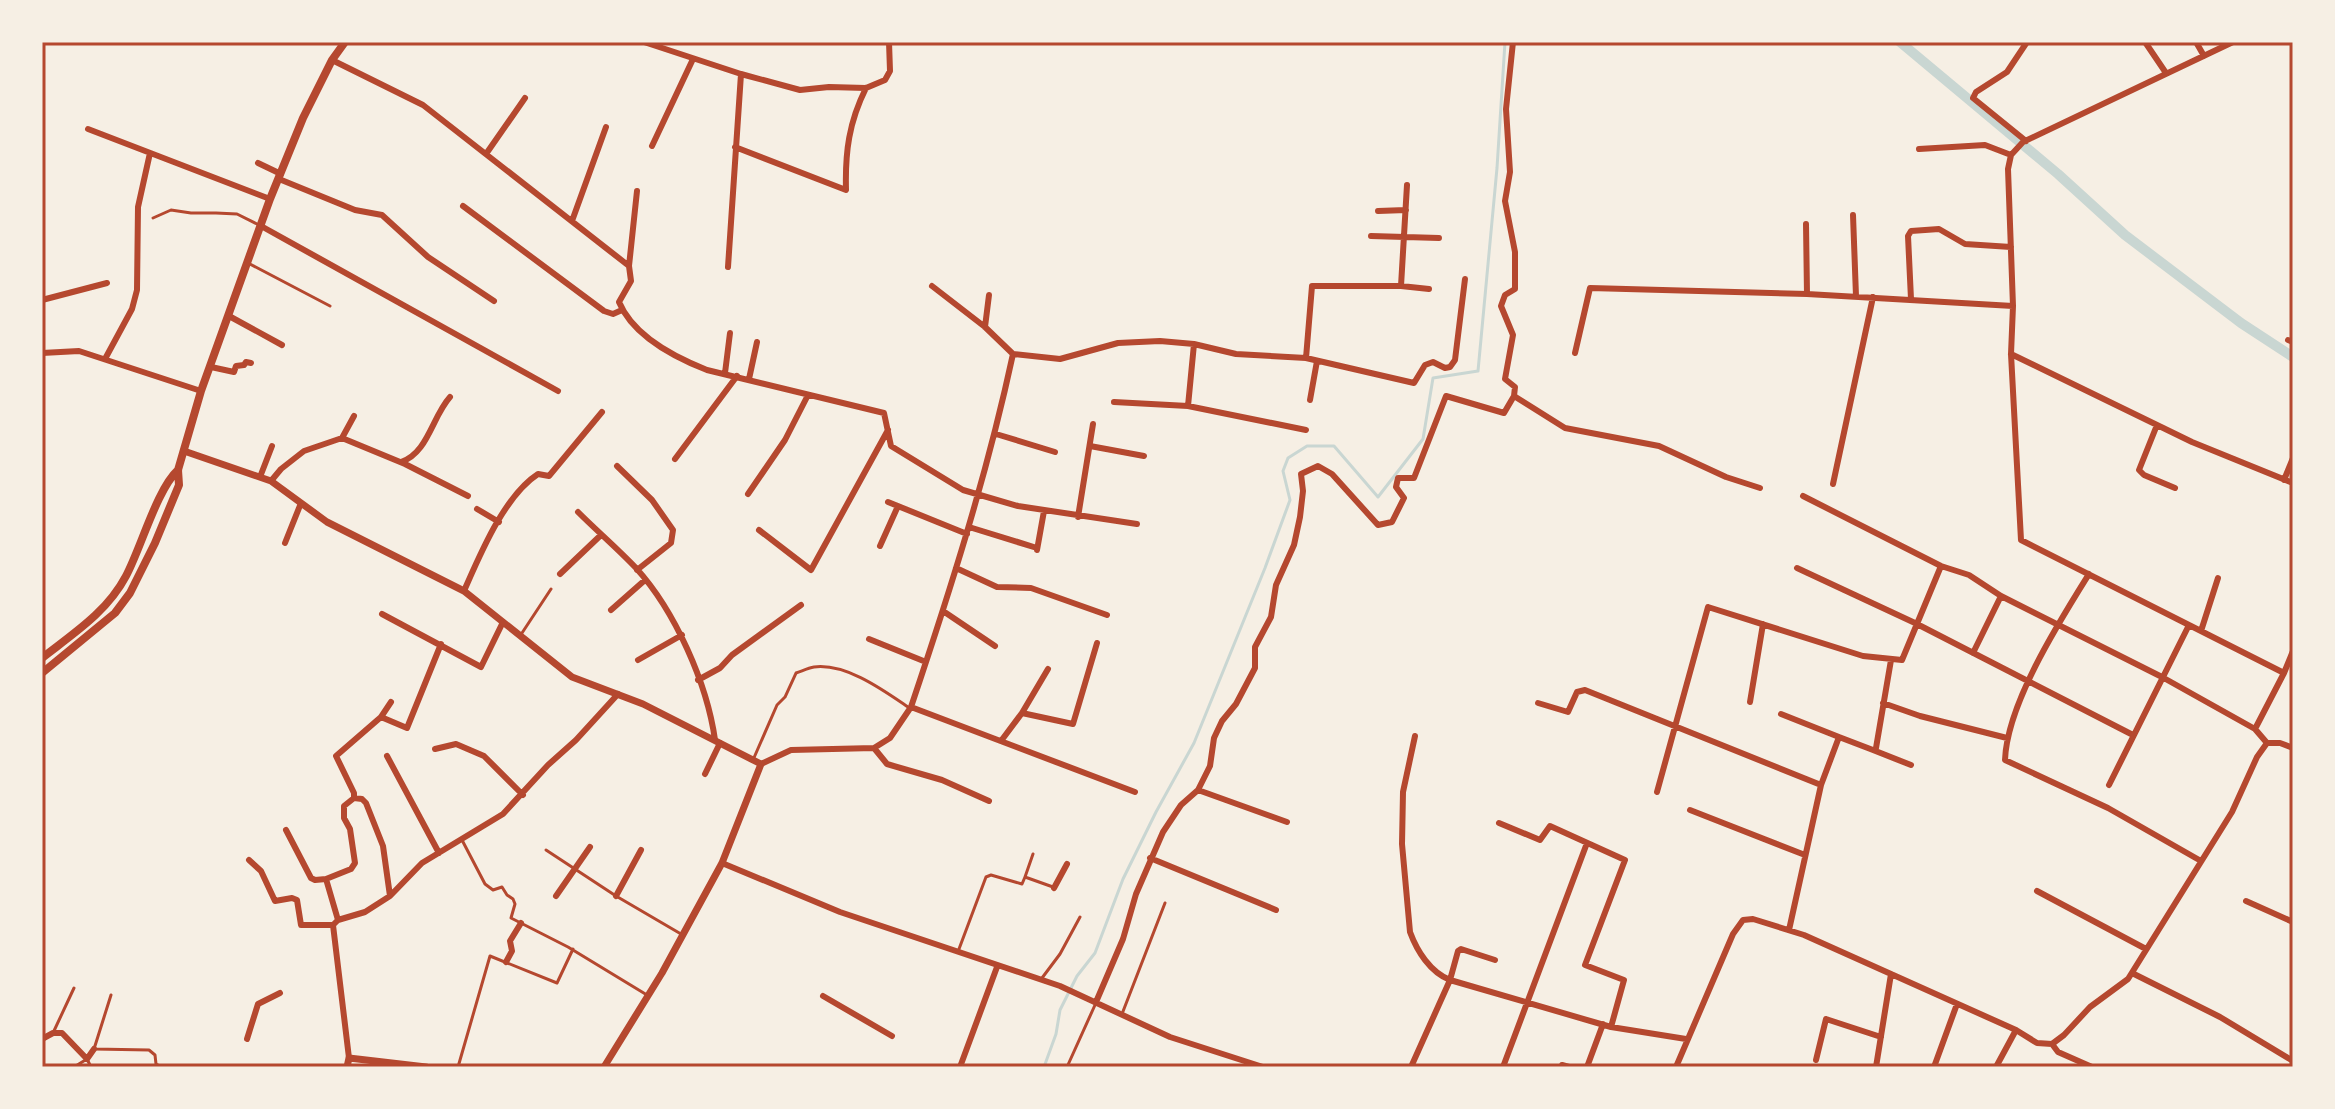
<svg xmlns="http://www.w3.org/2000/svg" width="2335" height="1109" font-family="'Playfair Display',serif">
<style>
.lines{fill:none;stroke-linecap:round;stroke-linejoin:round}
.stream{stroke:#c9d6d2;stroke-width:3}
.canal{stroke:#c9d6d2;stroke-width:10}
.service{stroke:#b5482f;stroke-width:3}
.minor{stroke:#b5482f;stroke-width:6}
.tertiary{stroke:#b5482f;stroke-width:7}
.secondary{stroke:#b5482f;stroke-width:8}
.neatline{fill:none;stroke:#b5482f;stroke-width:3}
</style>
<rect width="100%" height="100%" fill="#f6efe4"/>
<g class="lines">
<path class="stream" d="M1044,1067L1056,1034L1060,1010L1077,976L1095,953L1123,879L1156,812L1194,743L1265,568L1290,500L1283,471L1288,458L1307,446H1334L1378,497L1423,439L1433,378L1478,371L1497,168L1505,42"/>
<path class="canal" d="M1900,42L2058,174L2125,235L2241,323L2293,357"/>
<path class="service" d="M153,218L171,210L191,213H216L237,214L257,224
M248,263L330,306
M520,636L551,589
M753,760L777,705L785,697L796,673C802,671 808,668 814,667C846,663 883,690 908,707
M462,840L485,884L493,890L502,887L507,895L513,899L515,904L511,918L568,947L647,995
M546,850L616,896L681,934
M1025,877L1033,854
M959,949L986,877L991,875L1022,884L1025,877L1053,887
M1042,978L1060,954L1080,917
M111,995L94,1049L149,1050L155,1055L156,1064L162,1067
M1122,1014L1165,903
M53,1033L74,988
M74,1067L87,1059L91,1067
M458,1067L490,956L557,983L573,949
M1067,1067L1095,1005"/>
<path class="minor" d="M644,42L741,74L800,90L829,87L866,88L885,80L890,71L889,42
M2145,42L2166,73
M2196,42L2204,56
M2233,42L2023,142L2011,155L2008,169L2013,306L2011,354L2021,540L2284,673
M332,60L423,105L629,266L631,281L619,302C633,336 674,357 707,370L884,413L891,446L963,490L1018,506L1137,524
M88,129L270,199
M2026,141L1973,98L1976,92L2007,72L2027,42
M652,146L693,59
M735,147L846,190C845,152 849,122 866,88
M1919,149L1985,145L2011,155
M486,154L525,98
M258,163L281,174
M279,179L355,210L382,215L428,257L494,301
M1407,185L1401,286L1429,289
M463,206L604,311L613,314L622,310
M1378,211L1406,210
M1853,215L1856,296
M572,221L606,127
M1806,224L1807,294
M261,226L558,391
M1371,236L1439,238
M629,266L637,191
M728,267L741,74
M932,286L985,327L1013,354
M1911,299L1908,236L1911,231L1939,229L1965,244L2011,247
M42,300L107,283
M229,316L282,345
M985,327L989,295
M2288,340L2293,342
M42,353L79,351L201,391
M1575,353L1590,288L1807,294L2013,306
M1013,354L1060,359L1118,343L1160,341L1194,344L1236,354L1306,358L1414,383L1425,365L1433,362L1445,368L1450,367L1455,360L1465,279
M2011,354L2192,442L2293,483
M1306,358L1312,286H1401
M105,359L132,309L137,290L138,207L150,153
M211,367L234,372L236,366L244,365L246,362L251,363
M725,373L730,333
M749,379L757,342
M1514,396L1565,428L1659,446L1726,477L1760,488
M1310,400L1317,361
M1114,402L1188,406L1306,430
M1188,406L1194,344
M2157,425L2139,470L2144,475L2175,488
M996,434L1055,452
M342,438L405,464L468,496
M1090,446L1144,456
M675,459L737,376
M401,462C428,453 432,417 450,397
M617,466L652,500L673,530L671,543L637,570
M260,477L272,446
M2284,480L2293,458
M271,481L281,469L304,451L342,438L354,416
M1833,484L1873,297
M748,494L785,440L808,395
M1803,496L1941,566L1969,575L2001,596L2162,677L2255,729L2267,743
M888,502L967,534
M477,509L499,522
M578,512C597,531 618,549 636,568C675,611 707,683 715,740
M1078,517L1093,424
M969,527L1037,548
M759,530L811,570L888,430
M285,543L301,503
M880,546L898,506
M1037,550L1044,511
M956,568L997,587L1031,588L1107,615
M1797,568L1915,623L2133,735
M560,574L601,535
M2089,574C2059,622 2007,704 2005,760L2108,808L2201,861
M464,591C480,555 504,496 538,474L549,476L602,412
M611,610L645,580
M943,611L995,646
M382,614L481,667L503,622
M2201,631L2218,578
M869,639L926,662
M1973,653L2001,596
M638,660L682,635
M698,680L720,668L732,655L801,605
M1750,702L1763,624
M1538,703L1568,712L1577,692L1585,690L1821,785
M1883,703L1920,716L2007,738
M911,707L1135,792
M1022,713L1073,724L1097,643
M1781,714L1839,737L1821,785L1789,930
M381,717L407,728L441,644
M2255,729L2284,673L2293,651
M1415,736L1403,792L1402,844L1410,932C1417,951 1430,972 1450,980L1458,951L1461,949L1495,960
M1839,737L1873,750L1876,748L1891,660
M1001,741L1022,713L1048,669
M2267,743H2280L2293,748
M874,748L887,764L942,780L989,801
M435,749L456,744L484,756L523,795
M1873,750L1911,765
M387,756L439,853
M761,764L791,750L874,748L890,738L911,707C950,591 987,475 1013,354
M705,774L720,743
M2109,785L2189,625
M1198,790L1287,822
M1657,792L1708,607L1863,656L1902,660L1941,566
M354,798L362,799L366,803L383,846L390,896
M1690,810L1805,855
M1499,823L1540,840L1550,826L1625,860L1585,965L1624,980L1611,1027
M286,830L311,878L315,880L326,879
M1150,858L1276,910
M249,860L261,871L275,901L292,898L297,900L301,925H333
M722,863L840,912L1060,986L1170,1037L1263,1067
M1054,888L1067,864
M2037,891L2146,949
M556,896L590,847
M616,896L641,850
M2246,901L2293,922
M338,920L326,879L351,869L355,863L350,829L344,818V806L354,798V793L336,756L381,717L391,702
M333,925L338,920L365,912L390,896L422,863L503,814L548,765L576,740L618,694
M333,925L349,1058
M506,962L512,951L510,941L521,923
M2132,973L2220,1017L2293,1061
M823,996L892,1036
M1096,1002L1123,939L1136,894L1163,832L1181,805L1198,790L1210,766L1214,738L1222,721L1236,704L1255,668V647L1271,617L1276,585L1294,545L1300,517L1303,491L1301,474L1318,466L1332,474L1378,525L1392,522L1404,498L1396,487L1398,478H1414L1446,396L1504,413L1514,396L1515,387L1505,379L1513,335L1501,306L1505,295L1515,289V252L1505,201L1510,172L1506,109L1513,42
M42,1039L53,1033H62L87,1059L94,1049
M247,1039L258,1004L280,993
M2052,1044L2058,1052L2092,1067
M1816,1060L1826,1019L1881,1037
M1562,1065L1569,1067
M960,1067L997,967
M1411,1067L1450,980L1611,1027L1686,1039
M1503,1067L1587,843
M1587,1067L1603,1024
M1676,1067L1733,934L1743,920L1753,919L1804,935L2016,1030L2037,1043L2052,1044L2064,1035L2090,1007L2128,979L2232,812L2257,757L2267,743
M1876,1067L1891,974
M1934,1067L1957,1004
M1996,1067L2016,1030"/>
<path class="tertiary" d="M184,451L271,481L327,522L464,591L572,677L643,704L761,764L722,863L662,973L604,1067
M347,1067L349,1058L426,1067"/>
<path class="secondary" d="M42,658C74,633 107,612 126,576C141,548 157,489 178,470
M42,673L115,613L130,593L155,543L179,485L178,470L201,391L270,199L303,118L332,60L345,42"/>
</g>
<rect width="2335" height="1109" fill="none" stroke="#f6efe4" stroke-width="88"/>
<rect x="44" y="44" width="2247" height="1021" class="neatline"/>
</svg>
